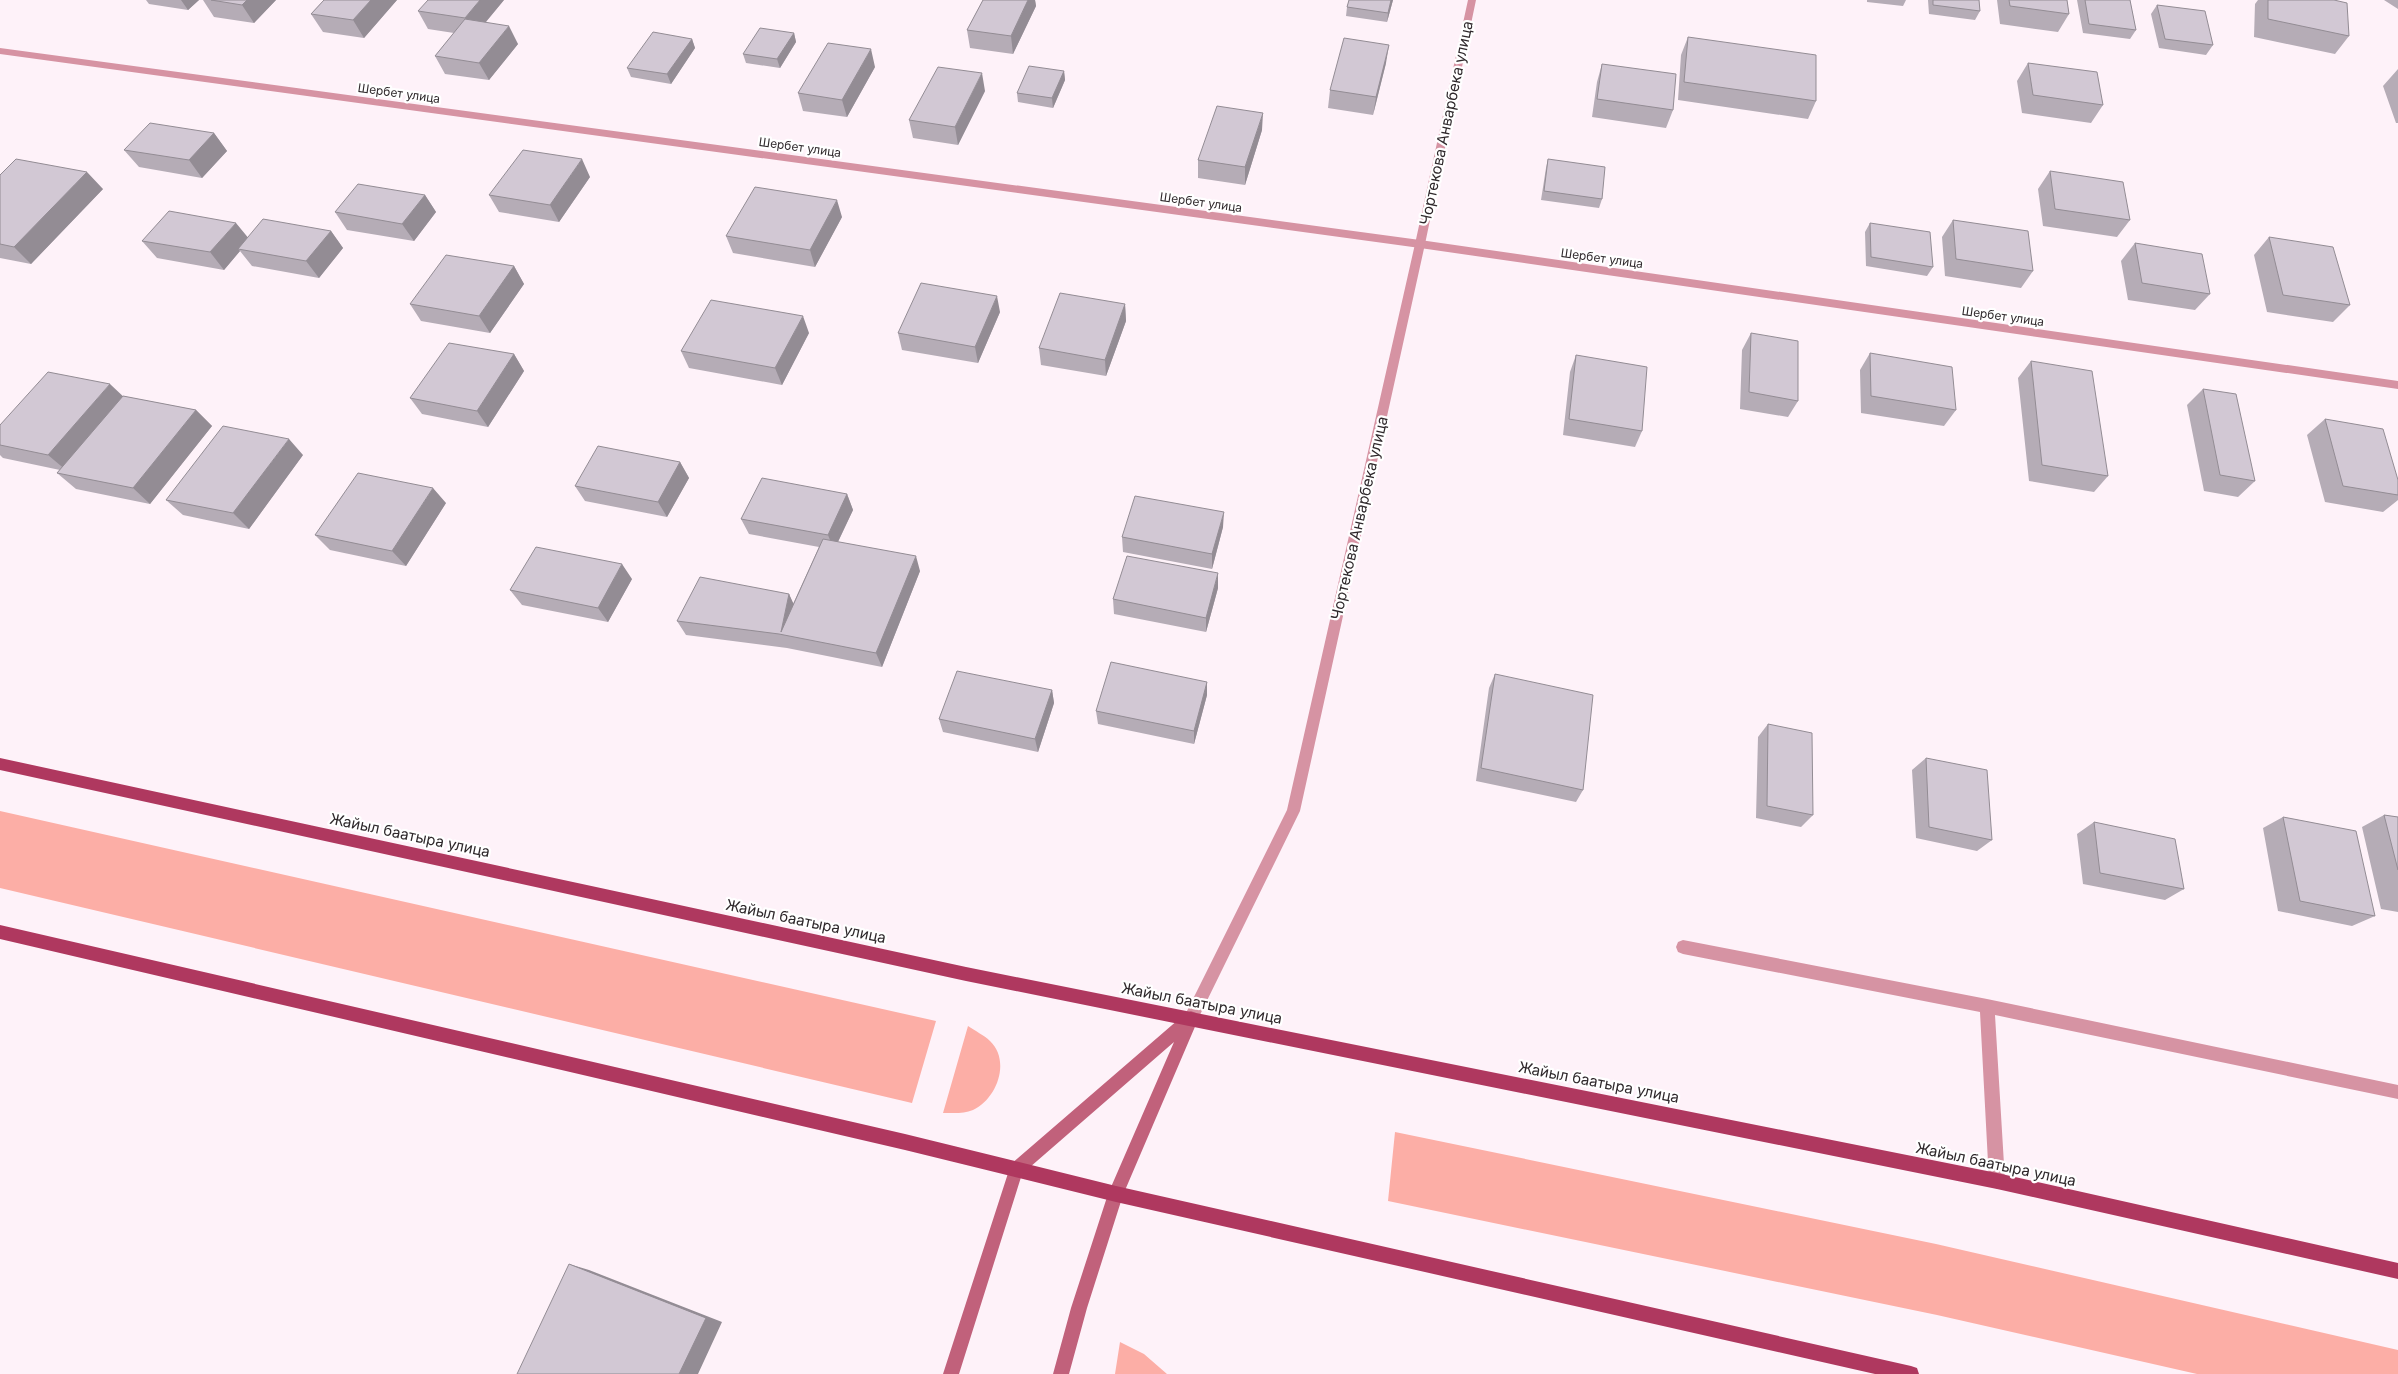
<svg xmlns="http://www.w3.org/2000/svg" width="2398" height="1374" font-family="Inter,sans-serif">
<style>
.green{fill:#fcaea6}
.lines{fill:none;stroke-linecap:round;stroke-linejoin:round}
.minor{fill:#d693a3;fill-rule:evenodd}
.tertiary{fill:#d693a3;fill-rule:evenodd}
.secondary{fill:#c1617b;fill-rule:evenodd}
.primary{fill:#af385f;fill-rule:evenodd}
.wall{fill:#b5acb6}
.shaded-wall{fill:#938c94}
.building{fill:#d2c8d4;stroke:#938c94}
.labels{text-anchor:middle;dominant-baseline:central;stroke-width:4.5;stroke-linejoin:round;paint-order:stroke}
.far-street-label{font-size:12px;fill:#2f292c;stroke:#fff}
.street-label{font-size:15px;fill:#2f292c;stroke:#fff}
</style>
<rect width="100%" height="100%" fill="#fef2f9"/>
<path class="green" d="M0,811L936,1021L912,1103L0,888Z
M968,1026C975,1031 984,1035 990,1041C1011,1061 997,1099 973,1110C964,1114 954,1113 943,1113Z
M1395,1132L1936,1244L2398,1350V1374H2197L1937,1315L1388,1201Z
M1120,1342L1144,1354L1167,1374H1115Z"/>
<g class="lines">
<path class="minor" d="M0,48L1420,240L2398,381V389L1420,248L0,54Z
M1683,940L1987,999L2398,1085V1099L1995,1015L2005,1181L2002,1186L1997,1189L1992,1186L1989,1181L1980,1012L1683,954L1678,952L1676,947L1678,942Z"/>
<path class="tertiary" d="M1468,0H1476L1425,244L1300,811L1196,1023L1191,1025L1186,1023L1184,1018L1186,1013L1287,810L1415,244Z"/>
<path class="secondary" d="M1191,1011L1196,1013L1197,1022L1123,1195L1087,1308L1069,1374H1053L1071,1308L1108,1194L1174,1042L1022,1174L959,1374H943L1011,1164L1186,1013Z"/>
<path class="primary" d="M0,758L966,967L1997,1173L2398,1263V1279L1997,1189L966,981L0,770Z
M0,925L905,1134L1116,1186L1911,1366L1917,1368L1919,1374H1875L1116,1202L905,1150L0,939Z"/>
</g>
<path class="wall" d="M146,0H199L188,10L149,4Z
M203,0H276L254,23L214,17Z
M324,0H397L364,38L323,32L311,14Z
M504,0L486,22L518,44L489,80L445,74L435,56L454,33L428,29L418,11Z
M983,0H1035L1036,6L1013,54L970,48L967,30Z
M1349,0H1393L1387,22L1346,16L1347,7Z
M1867,0H1906L1903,6L1867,2Z
M1928,0H1979L1980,11L1975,20L1929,14Z
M1997,0H2067L2069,14L2058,32L2000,24Z
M2077,0H2130L2136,30L2130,39L2083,33Z
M2258,0H2334L2349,36L2335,54L2254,37L2255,4Z
M2384,0H2398V9Z
M2157,5L2213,45L2206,55L2159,48L2151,14Z
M794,33L796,42L780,68L746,63L743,54Z
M1688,37L1816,101L1808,119L1678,100L1681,55Z
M692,39L695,48L671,84L631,77L627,68Z
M1386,63L1373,115L1328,108L1330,90Z
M2028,63L2103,105L2091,123L2022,113L2017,81Z
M1602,64L1673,110L1666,128L1592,117L1597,82Z
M875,67L847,117L803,111L798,93Z
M2398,69V123H2396L2383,86Z
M1064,71L1065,80L1053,108L1018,102L1017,93Z
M985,91L958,145L913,138L909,120Z
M1262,130L1245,185L1198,178V160Z
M214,133L227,151L202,178L139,167L124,150Z
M1548,159L1602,199L1599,208L1541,200L1546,168Z
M2050,171L2130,220L2117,237L2043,226L2038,189Z
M0,175L103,189L31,264L0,258Z
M590,177L559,222L499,212L489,195Z
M425,195L436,212L414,241L347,230L335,212Z
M842,217L815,267L733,253L726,236Z
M1953,220L2033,271L2021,288L1945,276L1942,237Z
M1870,223L1933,267L1927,276L1866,266L1865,232Z
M331,231L343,248L319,278L252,266L240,251L224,270L157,258L142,241L247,237Z
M2269,237L2350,305L2333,322L2267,312L2254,255Z
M2135,243L2210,294L2195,310L2128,300L2121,261Z
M514,266L524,284L490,333L421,321L410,304Z
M1125,304L1126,321L1106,376L1041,365L1039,348Z
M1000,312L978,363L902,350L898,333Z
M809,333L782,385L689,368L681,351Z
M1751,333L1798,401L1788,417L1740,409L1742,350Z
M1870,353L1956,410L1944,426L1861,413L1860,370Z
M514,354L524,371L488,427L422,414L410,398Z
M1576,355L1642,431L1635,447L1563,435L1570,372Z
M2031,361L2108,476L2094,492L2029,481L2018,378Z
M2203,389L2255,481L2238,497L2204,491L2187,405Z
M122,396L196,410L212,426L150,504L76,489L57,473L60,470L3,458L0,455V425Z
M2325,419L2398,480V500L2383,512L2325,502L2307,435Z
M303,455L249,529L183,515L166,500Z
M680,462L689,478L667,517L585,501L575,486Z
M847,494L853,510L838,542L920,571L882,667L787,648L686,635L677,621L789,594L793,604L819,547L749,534L741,519Z
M446,503L406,566L330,550L315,535Z
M1223,527L1212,569L1123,552L1122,537Z
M632,579L608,622L522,605L510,590Z
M1218,588L1206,632L1114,614L1113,599Z
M1495,674L1583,790L1576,802L1476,781L1489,688Z
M1207,682V695L1194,744L1098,724L1096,711Z
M1052,690L1054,703L1038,752L943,732L939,719Z
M1768,724L1813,815L1801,827L1756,818L1758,737Z
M1926,758L1992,840L1977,851L1916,838L1912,770Z
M2384,815L2398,817V912L2381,909L2362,827Z
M2283,817L2375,916L2352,926L2278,911L2263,828Z
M2094,822L2184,889L2165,900L2083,884L2077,834Z"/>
<path class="shaded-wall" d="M181,0H199L188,10Z
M247,0H276L254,23L242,5Z
M371,0H397L364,38L353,20Z
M480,0H504L474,36L465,18Z
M1028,0H1035L1036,6L1013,54L1011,36Z
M1391,0H1393L1387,22L1388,13Z
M509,26L518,44L489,80L479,63Z
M794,33L796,42L780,68L777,59Z
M692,39L695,48L671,84L667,74Z
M1389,45L1386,63L1373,115L1376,97Z
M871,49L875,67L847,117L842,100Z
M1064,71L1065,80L1053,108L1052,98Z
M982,73L985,91L958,145L955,127Z
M1263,113L1262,130L1245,185V167Z
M214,133L227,151L202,178L189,160Z
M582,159L590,177L559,222L550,205Z
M87,172L103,189L31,264L14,247Z
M425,195L436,212L414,241L402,224Z
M837,200L842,217L815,267L810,250Z
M236,223L250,240L238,249L240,251L224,270L210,252Z
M331,231L343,248L319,278L306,261Z
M514,266L524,284L490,333L479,316Z
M997,296L1000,312L978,363L975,347Z
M1125,304L1126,321L1106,376L1105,360Z
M803,316L809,333L782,385L775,368Z
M514,354L524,371L488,427L477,411Z
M110,384L127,400L67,471L48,455Z
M196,410L212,426L150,504L133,488Z
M289,439L303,455L249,529L233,513Z
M680,462L689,478L667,517L658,502Z
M433,488L446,503L406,566L392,551Z
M847,494L853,510L834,550L828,535Z
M1224,512L1223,527L1212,569V554Z
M916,556L920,571L882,667L876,653Z
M622,564L632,579L608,622L598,608Z
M1218,573V588L1206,632V618Z
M789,594L796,609L781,632Z
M1207,682V695L1194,744V731Z
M1052,690L1054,703L1038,752L1035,739Z
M569,1264L589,1270L722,1322L698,1374H679Z"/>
<path class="building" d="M211,0H247L242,5Z
M324,0H371L353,20L311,14Z
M428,0H480L465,18L418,11Z
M983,0H1028L1011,36L967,30Z
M1349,0H1391L1388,13L1347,7Z
M1933,0H1979L1980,11L1933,5Z
M2009,0H2067L2069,14L2010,6Z
M2085,0H2130L2136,30L2089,24Z
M2268,0H2334L2347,3L2349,36L2268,19Z
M2157,5L2205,11L2213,45L2165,39Z
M465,19L509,26L479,63L435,56Z
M760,28L794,33L777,59L743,54Z
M653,32L692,39L667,74L627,68Z
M1688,37L1816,55V101L1684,82Z
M1344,38L1389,45L1376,97L1330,90Z
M828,43L871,49L842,100L798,93Z
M2028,63L2097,72L2103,105L2033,95Z
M1602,64L1676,74L1673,110L1597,99Z
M1029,66L1064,71L1052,98L1017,93Z
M938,67L982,73L955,127L909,120Z
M1217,106L1263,113L1245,167L1198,160Z
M150,123L214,133L189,160L124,150Z
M523,150L582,159L550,205L489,195Z
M16,159L87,172L14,247L0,244V175Z
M1548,159L1605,167L1602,199L1544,191Z
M2050,171L2123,182L2130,220L2055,209Z
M358,184L425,195L402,224L335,212Z
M755,187L837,200L810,250L726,236Z
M169,211L236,223L210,252L142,241Z
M263,219L331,231L306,261L238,249Z
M1953,220L2028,231L2033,271L1956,259Z
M1870,223L1930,232L1933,267L1871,257Z
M2269,237L2333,247L2350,305L2283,295Z
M2135,243L2202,254L2210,294L2142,283Z
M446,255L514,266L479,316L410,304Z
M921,283L997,296L975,347L898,333Z
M1060,293L1125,304L1105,360L1039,348Z
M711,300L803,316L775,368L681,351Z
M1751,333L1798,341V401L1749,392Z
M449,343L514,354L477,411L410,398Z
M1870,353L1952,367L1956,410L1871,396Z
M1576,355L1647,367L1642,431L1569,419Z
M2031,361L2092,371L2108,476L2042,465Z
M48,372L110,384L48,455L0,445V425Z
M2203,389L2236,394L2255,481L2220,475Z
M123,396L196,410L133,488L57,473Z
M2325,419L2383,429L2398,480V495L2343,486Z
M223,426L289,439L233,513L166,500Z
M598,446L680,462L658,502L575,486Z
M358,473L433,488L392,551L315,535Z
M762,478L847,494L828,535L741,519Z
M1135,496L1224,512L1212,554L1122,537Z
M823,539L916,556L876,653L779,634L677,621L700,577L789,594L781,632Z
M536,547L622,564L598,608L510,590Z
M1127,556L1218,573L1206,618L1113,599Z
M1111,662L1207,682L1194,731L1096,711Z
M957,671L1052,690L1035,739L939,719Z
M1495,674L1593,695L1583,790L1481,768Z
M1768,724L1812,733L1813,815L1767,806Z
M1926,758L1987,770L1992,840L1929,827Z
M2384,815L2398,817V870Z
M2283,817L2356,831L2375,916L2300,901Z
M2094,822L2175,839L2184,889L2100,873Z
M569,1264L706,1318L679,1374H517Z"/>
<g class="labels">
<g class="far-street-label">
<text transform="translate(399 93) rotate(8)">Шербет улица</text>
<text transform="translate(800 147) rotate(8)">Шербет улица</text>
<text transform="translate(1201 202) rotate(8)">Шербет улица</text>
<text transform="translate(1602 258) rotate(8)">Шербет улица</text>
<text transform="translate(2003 316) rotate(8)">Шербет улица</text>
</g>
<g class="street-label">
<text transform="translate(1446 123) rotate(-78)">Чортекова Анварбека улица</text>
<text transform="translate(1359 518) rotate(-77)">Чортекова Анварбека улица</text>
<text transform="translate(410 835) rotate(12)">Жайыл баатыра улица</text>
<text transform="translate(806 921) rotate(12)">Жайыл баатыра улица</text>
<text transform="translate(1202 1003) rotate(11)">Жайыл баатыра улица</text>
<text transform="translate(1599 1082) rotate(11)">Жайыл баатыра улица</text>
<text transform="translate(1996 1164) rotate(12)">Жайыл баатыра улица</text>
</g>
</g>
</svg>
